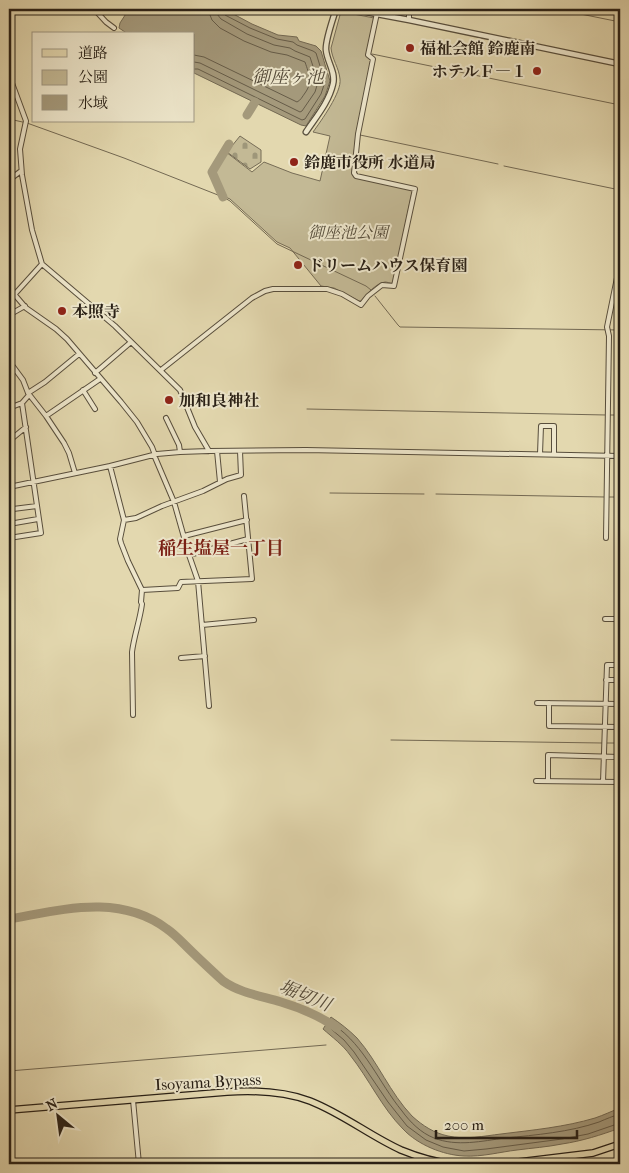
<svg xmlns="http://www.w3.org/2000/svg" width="629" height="1173" font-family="'IM FELL French Canon','Noto Serif JP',serif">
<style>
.cemetery{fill:url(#cemetery-stones);stroke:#766c56}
.green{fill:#c3b995;stroke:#766c56}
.water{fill:#a4997b;stroke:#736953}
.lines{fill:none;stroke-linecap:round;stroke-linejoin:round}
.shore{stroke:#665c48;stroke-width:1}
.stream{stroke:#736953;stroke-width:1}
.river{stroke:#a4997b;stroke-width:9}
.minor-casing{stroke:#584e3c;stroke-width:6}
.tertiary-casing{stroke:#584e3c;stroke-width:7}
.primary-casing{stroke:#292016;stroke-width:8}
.minor{stroke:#ede6cb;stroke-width:4}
.tertiary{stroke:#ede6cb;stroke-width:4.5}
.primary{stroke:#e3d8af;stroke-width:5.5}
.poi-dot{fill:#8f2418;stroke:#ede6cb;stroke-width:2}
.labels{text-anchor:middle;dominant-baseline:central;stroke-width:4;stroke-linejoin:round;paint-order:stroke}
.poi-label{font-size:16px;font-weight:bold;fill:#292016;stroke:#ede6cb;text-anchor:start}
.park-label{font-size:16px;font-style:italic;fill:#574e3c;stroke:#ede6cb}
.street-label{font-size:16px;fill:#292016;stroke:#ede6cb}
.water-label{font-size:18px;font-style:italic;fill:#544a39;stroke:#ede6cb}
.neighbourhood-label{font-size:18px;font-weight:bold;fill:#7a1f14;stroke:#ede6cb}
</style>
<defs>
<pattern id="cemetery-stones" width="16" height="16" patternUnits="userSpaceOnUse" patternTransform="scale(1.25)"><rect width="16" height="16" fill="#c3b995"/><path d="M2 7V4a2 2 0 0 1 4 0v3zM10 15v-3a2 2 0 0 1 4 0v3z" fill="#9e9679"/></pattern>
</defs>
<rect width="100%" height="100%" fill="#e3d8af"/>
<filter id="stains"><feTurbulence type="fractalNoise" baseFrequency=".004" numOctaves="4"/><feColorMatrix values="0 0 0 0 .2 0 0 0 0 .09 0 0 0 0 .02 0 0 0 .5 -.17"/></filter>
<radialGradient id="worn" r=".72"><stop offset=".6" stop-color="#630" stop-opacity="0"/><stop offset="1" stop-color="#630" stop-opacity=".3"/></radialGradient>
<path class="cemetery" d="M240,136L261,150V162L250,169L227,152Z"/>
<path class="green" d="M343,12L374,18L366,55L371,61L356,134L352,173L354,177L411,189L412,192L393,284C390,283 387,282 385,282C376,283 366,295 361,301H359L334,288L321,286L290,248L277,242L230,199L223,196L224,193L221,190L213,171L226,152L252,172L264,162L292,173L320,181L330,136L313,132C321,121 342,92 340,79C339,68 332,59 331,48L340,15Z"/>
<path class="water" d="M129,9H224L252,24L278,35L297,37L299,41L316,46L321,51L330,81L325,96L306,126L301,125L194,73V34H128L119,28L120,23Z
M331,1017C340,1023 349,1030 357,1038C378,1062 390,1093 412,1116C423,1126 434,1133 448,1136C465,1140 484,1136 501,1134C533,1130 565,1127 595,1118C604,1115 612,1111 620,1108V1128C601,1135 582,1141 562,1144C547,1147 532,1148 517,1150C500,1152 482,1157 464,1156C443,1155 418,1145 403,1129C382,1108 369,1079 350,1055C343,1045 332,1037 323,1029Z"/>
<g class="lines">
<path class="shore" d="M194,55L204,57L297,102C301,100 302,97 305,93C313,82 309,74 305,62L287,55L271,52L244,41L220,28L212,20L210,15L209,9
M194,62L200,63L300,112L302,111L315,92L318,82L310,57L295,51L290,48L274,45L247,34L221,19L217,14V9
M194,69H198L302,120L305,119L321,94L325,82L316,53L313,51L297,45L293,42L277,39L250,28L225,15L223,12V9
M620,1114C613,1116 606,1119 599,1122C570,1132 536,1135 505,1138C482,1141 457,1147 434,1138C421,1133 410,1122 402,1111C379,1083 365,1046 334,1025H332L330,1027L331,1029L344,1040L354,1052L388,1102L407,1126L426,1140L443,1147L464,1151L486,1149L562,1139L588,1134L620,1123"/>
<path class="stream" d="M556,9L620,22
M372,54L620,105
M9,119L27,123L124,158L223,197L230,201L277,244L366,286L371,290
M360,135L498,164
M504,166L620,190
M375,296L398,325L400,327L620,330
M307,409L606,415
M610,415H620
M330,493L424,494
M436,494L605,497
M609,497H620
M391,740L602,743
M606,743H620
M9,1071L326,1045
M350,1164L402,1159"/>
<path class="river" d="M247,115L255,102
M223,197L212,172L229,144
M9,919C62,910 119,893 167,929C173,933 179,939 184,944C197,957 210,969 223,981C240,993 261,996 281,1002C301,1008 320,1016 337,1028"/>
<g class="minor-casing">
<path id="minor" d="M94,9L106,22L114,28
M409,9V20
M9,75L26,121L20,149L22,175L32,230L42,264L115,326L180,390L195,427L209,451
M9,180L21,171
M9,288L26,308L56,329L67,339L121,402L137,422L152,447L155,455
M14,295L42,264
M9,315L25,306
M9,361L23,380L28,393L46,416L64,443L69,453L75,473
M161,370L252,298L265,291L273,289H327L342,294L361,305L368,296L382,285L394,286L415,189L356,176L354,173L358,134L373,59L368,55L377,13
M95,373L131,342
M83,390L95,409
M28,393L45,382L79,354
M9,408L22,403L29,395
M46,416L100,379
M166,418L179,445L180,452
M9,441L26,427
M217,451L220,482
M540,454L541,426H554V454
M154,455L174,502L189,555L198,581L209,706
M110,466L124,520L120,539L121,543L128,561L142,590L141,602L142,604C140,620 134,636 132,652L133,715
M9,487L110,466L157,454L180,452L209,451L306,450L620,456
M13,509L37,506
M124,520L136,518L162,506L203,491L227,479L241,475L240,451
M9,524L38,519
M184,536L247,520
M9,538L41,533L22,403
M606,538L609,336L607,327L620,263
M189,555L248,539
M142,590L178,588L181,582L252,579L244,496
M605,619H620
M202,625L254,620
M181,658L205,656
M606,680H620
M537,703L620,704
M549,703V726L620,727
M536,781L620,782
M548,781V755L620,757
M603,782L607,665H620
M133,1100L139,1164"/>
</g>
<g class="tertiary-casing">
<path id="tertiary" d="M350,9L409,20L620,64
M306,132C316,117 329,102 333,84C336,72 327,62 326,50C325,41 333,19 336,9"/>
</g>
<g class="primary-casing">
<path id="primary" d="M9,1110L227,1092C256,1090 283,1091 310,1101C343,1114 370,1136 401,1150C418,1157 435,1162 453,1164
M503,1164L593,1153L620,1144"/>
</g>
<use href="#minor" class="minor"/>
<use href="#tertiary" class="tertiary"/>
<use href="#primary" class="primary"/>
</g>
<g class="poi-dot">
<circle cx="410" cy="48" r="5"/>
<circle cx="537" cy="71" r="5"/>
<circle cx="294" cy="162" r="5"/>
<circle cx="298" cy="265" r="5"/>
<circle cx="62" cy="311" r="5"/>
<circle cx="169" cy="400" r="5"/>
</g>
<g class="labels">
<g class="poi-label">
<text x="420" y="48">福祉会館 鈴鹿南</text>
<text x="527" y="71" text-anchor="end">ホテルＦ―１</text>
<text x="304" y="162">鈴鹿市役所 水道局</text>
<text x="308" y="265">ドリームハウス保育園</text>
<text x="72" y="311">本照寺</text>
<text x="179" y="400">加和良神社</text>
</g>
<g class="park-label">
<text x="348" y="232">御座池公園</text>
</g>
<g class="street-label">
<text transform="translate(208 1082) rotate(-3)">Isoyama Bypass</text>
</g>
<g class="water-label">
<text x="288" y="77">御座ヶ池</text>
<text transform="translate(305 996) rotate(22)">堀切川</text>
</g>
<g class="neighbourhood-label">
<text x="221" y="548">稲生塩屋一丁目</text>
</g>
</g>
<rect width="629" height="1173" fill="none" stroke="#e3d8af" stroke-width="30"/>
<rect x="10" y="10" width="609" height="1153" fill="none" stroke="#292016" stroke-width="2.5"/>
<rect x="15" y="15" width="599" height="1143" fill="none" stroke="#292016"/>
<rect x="32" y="32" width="162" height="90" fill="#ede6cb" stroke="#9f9783"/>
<rect x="42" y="49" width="25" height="8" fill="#e3d8af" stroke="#9f9783"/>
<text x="78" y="58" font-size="15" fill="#292016">道路</text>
<rect x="42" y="70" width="25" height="15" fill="#c3b995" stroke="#9f9783"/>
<text x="78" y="82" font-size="15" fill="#292016">公園</text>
<rect x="42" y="95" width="25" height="15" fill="#a4997b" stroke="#9f9783"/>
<text x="78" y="108" font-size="15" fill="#292016">水域</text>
<g transform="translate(58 1116) rotate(331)" stroke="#ede6cb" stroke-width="4" paint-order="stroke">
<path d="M0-4L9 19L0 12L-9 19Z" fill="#292016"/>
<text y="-8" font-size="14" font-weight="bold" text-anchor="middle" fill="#292016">N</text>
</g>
<path d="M436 1130v8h141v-8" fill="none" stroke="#292016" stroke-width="2.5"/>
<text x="444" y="1130" font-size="15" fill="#292016" stroke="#ede6cb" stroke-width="4" paint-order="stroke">200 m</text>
<rect width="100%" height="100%" filter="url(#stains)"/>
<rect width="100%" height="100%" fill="url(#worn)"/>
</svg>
